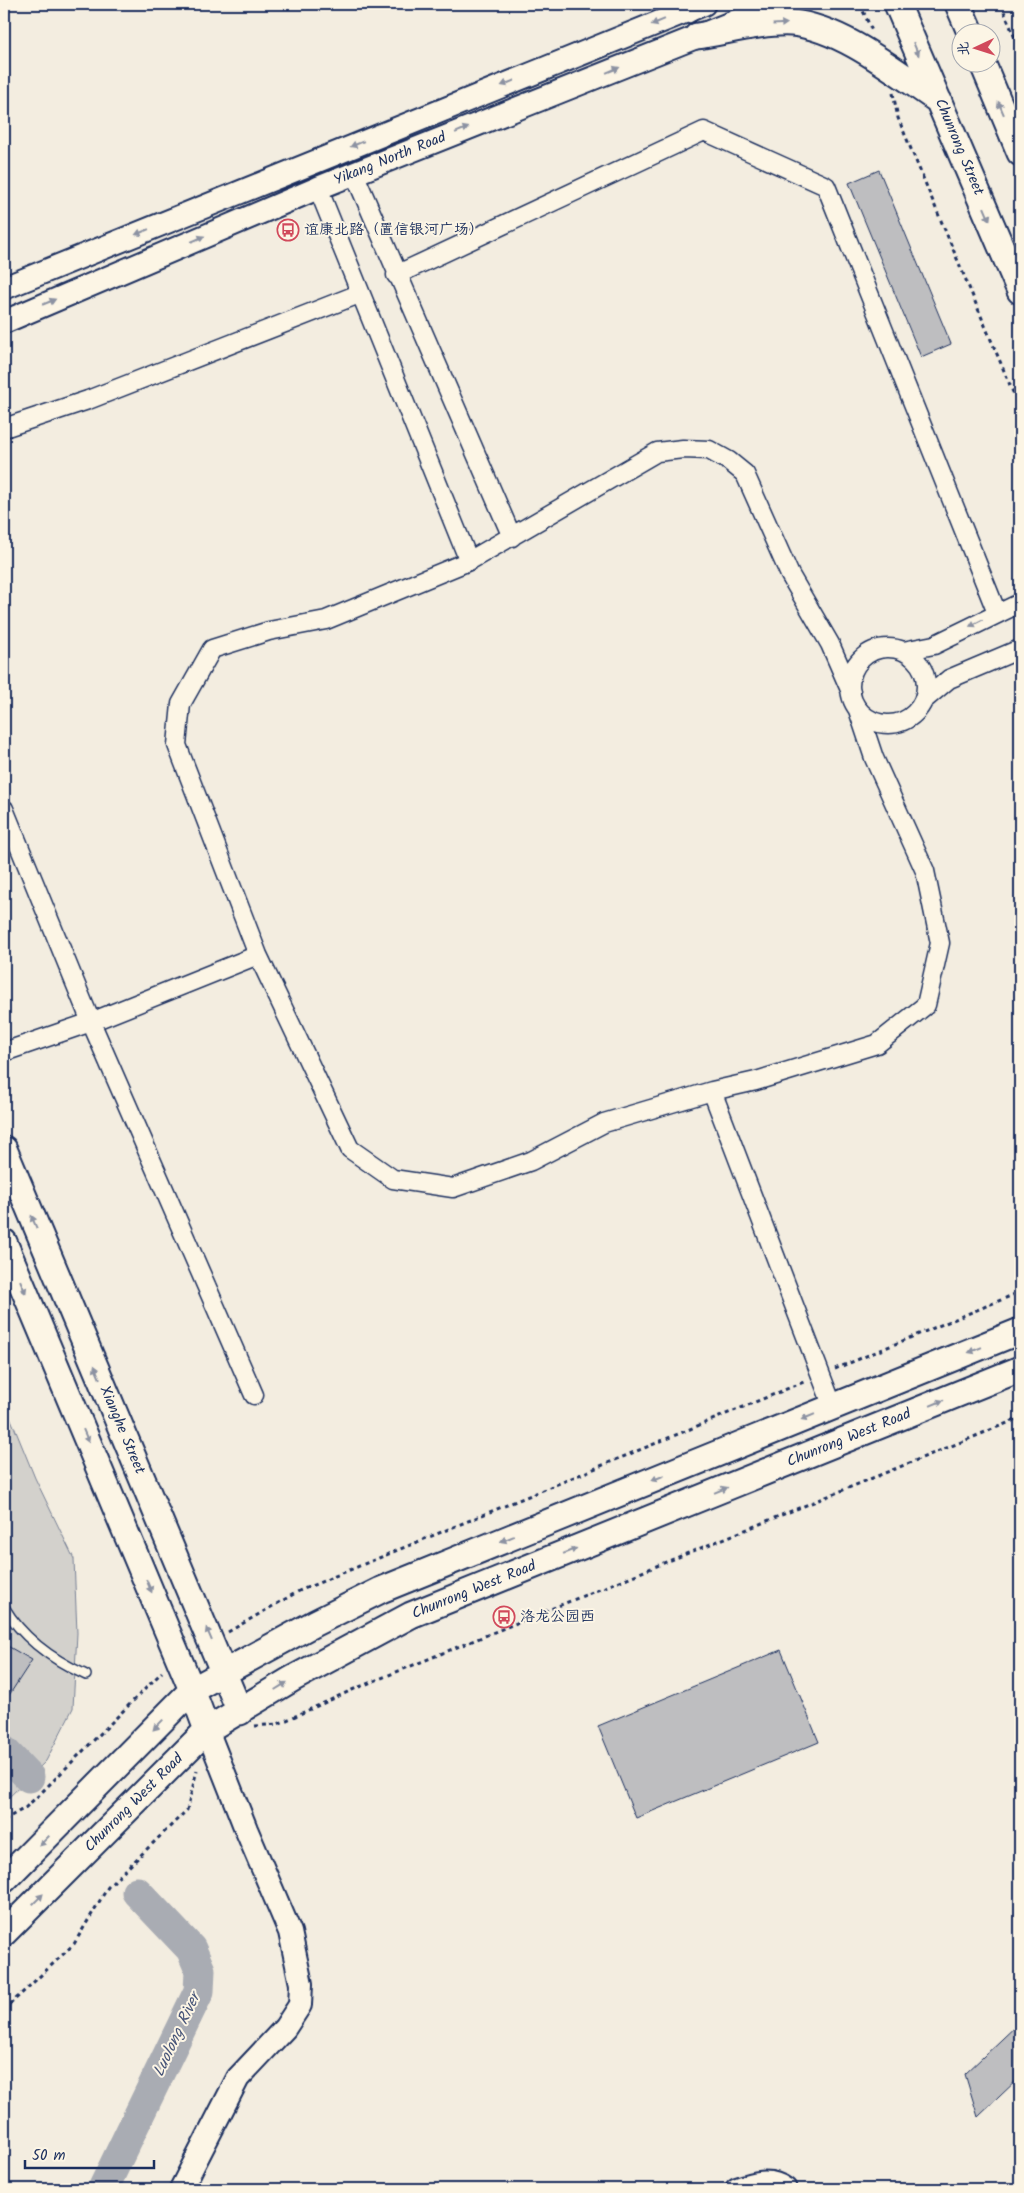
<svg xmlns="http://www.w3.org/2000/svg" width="1024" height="2193" font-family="Kalam,'LXGW WenKai TC',sans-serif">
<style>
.green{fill:#d3d1cc;stroke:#778095}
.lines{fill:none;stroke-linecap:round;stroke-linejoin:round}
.river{stroke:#a9acb3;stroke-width:31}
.building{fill:#bebec0;stroke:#1b2f5e}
.service-casing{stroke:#1b2f5e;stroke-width:12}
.minor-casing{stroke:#1b2f5e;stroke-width:21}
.tertiary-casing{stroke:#1b2f5e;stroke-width:26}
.secondary-casing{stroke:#1b2f5e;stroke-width:29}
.path{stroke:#1b2f5e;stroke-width:3;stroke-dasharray:4 4;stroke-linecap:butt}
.service{stroke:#fcf5e5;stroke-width:9}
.minor{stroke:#fcf5e5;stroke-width:18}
.tertiary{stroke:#fcf5e5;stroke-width:22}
.secondary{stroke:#fcf5e5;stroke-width:25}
.oneway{fill:#8c92a2}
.labels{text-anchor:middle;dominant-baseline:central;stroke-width:4;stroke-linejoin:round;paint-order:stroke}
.street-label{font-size:15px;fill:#1b2f5e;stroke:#fcf5e5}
.poi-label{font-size:15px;fill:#1b2f5e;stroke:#fcf5e5;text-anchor:start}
.water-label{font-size:16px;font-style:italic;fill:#465478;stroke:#fcf5e5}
</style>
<rect width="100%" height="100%" fill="#f3ede0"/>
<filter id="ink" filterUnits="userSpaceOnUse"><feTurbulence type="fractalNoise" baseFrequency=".02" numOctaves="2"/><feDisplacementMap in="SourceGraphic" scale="10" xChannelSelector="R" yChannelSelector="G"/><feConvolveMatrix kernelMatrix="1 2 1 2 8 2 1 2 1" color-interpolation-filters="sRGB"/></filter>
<g filter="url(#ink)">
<path class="green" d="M4,1402L35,1478L74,1559L77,1633L73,1708L46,1761L4,1802Z"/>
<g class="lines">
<path class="river" d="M4,1751L29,1777
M103,2189L199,1991L200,1970L191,1949L137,1892"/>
</g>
<path class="building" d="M879,170L951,344L921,357L849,183Z
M4,1644L32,1660L4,1703Z
M781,1650L819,1742L636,1818L598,1726Z
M1020,2022V2077L978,2117L965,2074Z"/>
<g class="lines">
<g class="service-casing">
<path id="service" d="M4,1607C23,1639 53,1660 86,1675"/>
</g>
<g class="minor-casing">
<path id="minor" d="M354,173L512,537
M318,188L469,561
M396,275L704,131L826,186L997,613
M4,428L88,400L359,294
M850 686a38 38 0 1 1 76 0a38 38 0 1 1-76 0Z
M903,651L934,645L1020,603
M851,692L830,644L790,575L745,474L729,461L709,450L683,449L657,452L469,561L326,620L269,631L212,649L181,704L177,745L258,955L350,1149L393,1179L453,1188L531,1161L604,1123L712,1091L756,1081L877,1044L926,1005L940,943L925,871L874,758L858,710
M923,701L949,679L1020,649
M4,809L91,1022L254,1395
M4,1052L91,1022L258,955
M712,1091L833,1407"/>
</g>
<g class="tertiary-casing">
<path id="tertiary" d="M4,288L704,4
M4,322L318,188L779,4
M181,2189L238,2078L285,2028L300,2005L301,1984L290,1932L246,1829L207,1730
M737,2189C753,2183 770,2178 785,2189"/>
</g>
<g class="secondary-casing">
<path id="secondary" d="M897,4L1020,291
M958,4L970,32
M687,10L694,4
M697,36C724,32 765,21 792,23C843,28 897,73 939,101
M982,62L1020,153
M4,1149L240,1712
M4,1242L192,1690L207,1730
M4,1880L192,1690L315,1623L381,1590L1020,1331
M4,1933L207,1730L292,1679L411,1615L1020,1369"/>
</g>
<path class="path" d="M860,4L872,31
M1001,4L1020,50
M893,93L898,118L1020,409
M835,1369L1020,1292
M228,1632L299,1591L806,1381
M255,1726L278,1724L352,1690L1020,1418
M4,1820L25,1808L39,1795L162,1672
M4,2010L74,1944L108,1887L187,1810L197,1770"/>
<use href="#service" class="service"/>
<use href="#minor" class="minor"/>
<use href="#tertiary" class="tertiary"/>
<use href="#secondary" class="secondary"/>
</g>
<defs><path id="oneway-solid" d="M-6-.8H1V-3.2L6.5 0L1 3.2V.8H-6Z" transform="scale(1.25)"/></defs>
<g class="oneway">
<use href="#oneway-solid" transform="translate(658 22) rotate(158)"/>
<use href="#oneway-solid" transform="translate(780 24) rotate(-4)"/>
<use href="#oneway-solid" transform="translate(916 49) rotate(67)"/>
<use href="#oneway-solid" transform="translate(613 70) rotate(-22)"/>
<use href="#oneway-solid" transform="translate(508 83) rotate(158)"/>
<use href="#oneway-solid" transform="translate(1001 108) rotate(-113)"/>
<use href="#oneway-solid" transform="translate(462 130) rotate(-22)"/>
<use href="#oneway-solid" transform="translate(357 144) rotate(158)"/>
<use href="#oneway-solid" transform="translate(987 214) rotate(67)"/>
<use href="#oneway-solid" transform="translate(142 232) rotate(158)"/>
<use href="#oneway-solid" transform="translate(198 239) rotate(-23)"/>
<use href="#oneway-solid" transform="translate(49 302) rotate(-23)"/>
<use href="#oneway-solid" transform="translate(976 623) rotate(153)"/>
<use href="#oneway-solid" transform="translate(34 1222) rotate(-113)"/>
<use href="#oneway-solid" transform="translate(23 1287) rotate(67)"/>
<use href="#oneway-solid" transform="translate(975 1350) rotate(158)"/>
<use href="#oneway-solid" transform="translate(97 1372) rotate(-113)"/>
<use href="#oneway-solid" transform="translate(937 1403) rotate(-22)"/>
<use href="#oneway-solid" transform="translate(808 1417) rotate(158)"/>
<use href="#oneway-solid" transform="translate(86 1436) rotate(67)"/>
<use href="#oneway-solid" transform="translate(658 1478) rotate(158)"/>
<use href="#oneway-solid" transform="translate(721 1490) rotate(-22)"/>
<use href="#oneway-solid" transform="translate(507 1539) rotate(158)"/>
<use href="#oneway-solid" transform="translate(570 1551) rotate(-22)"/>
<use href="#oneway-solid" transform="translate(149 1586) rotate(67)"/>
<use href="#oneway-solid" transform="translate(209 1634) rotate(-113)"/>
<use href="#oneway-solid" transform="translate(281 1686) rotate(-32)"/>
<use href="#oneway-solid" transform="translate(158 1725) rotate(134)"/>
<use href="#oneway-solid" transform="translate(44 1841) rotate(135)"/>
<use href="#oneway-solid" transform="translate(38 1899) rotate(-45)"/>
</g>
</g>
<defs>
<g id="bus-ring" transform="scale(1.125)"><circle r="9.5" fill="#fcf5e5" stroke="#d1495b" stroke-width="1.5"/><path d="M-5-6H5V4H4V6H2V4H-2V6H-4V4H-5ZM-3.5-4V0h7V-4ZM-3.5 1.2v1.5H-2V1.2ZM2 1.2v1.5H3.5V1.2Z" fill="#d1495b"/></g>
</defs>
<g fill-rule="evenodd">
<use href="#bus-ring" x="288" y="230"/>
<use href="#bus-ring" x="504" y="1617"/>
</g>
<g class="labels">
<g class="street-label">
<text transform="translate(959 147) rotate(67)">Chunrong Street</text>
<text transform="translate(390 159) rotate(-22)">Yikang North Road</text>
<text transform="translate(122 1430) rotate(67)">Xianghe Street</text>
<text transform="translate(849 1438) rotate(-22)">Chunrong West Road</text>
<text transform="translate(474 1590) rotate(-22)">Chunrong West Road</text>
<text transform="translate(134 1803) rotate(-45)">Chunrong West Road</text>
</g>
<g class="poi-label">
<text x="304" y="230">谊康北路（置信银河广场）</text>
<text x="520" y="1617">洛龙公园西</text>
</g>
<g class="water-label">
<text transform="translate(177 2035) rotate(-65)">Luolong River</text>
</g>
</g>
<rect width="1024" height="2193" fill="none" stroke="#fcf5e5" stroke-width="20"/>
<rect x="10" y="10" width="1004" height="2173" fill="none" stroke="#1b2f5e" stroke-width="2" filter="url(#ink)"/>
<g transform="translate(976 48) rotate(266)"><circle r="24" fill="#fcf5e5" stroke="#a2a6af"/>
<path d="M0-4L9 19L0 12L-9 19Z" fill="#d1495b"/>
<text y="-8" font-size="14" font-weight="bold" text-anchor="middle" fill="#1b2f5e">北</text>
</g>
<path d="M25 2160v8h129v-8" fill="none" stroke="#1b2f5e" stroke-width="2.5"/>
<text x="32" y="2160" font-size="15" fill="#1b2f5e" stroke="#fcf5e5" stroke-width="4" paint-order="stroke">50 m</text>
</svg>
